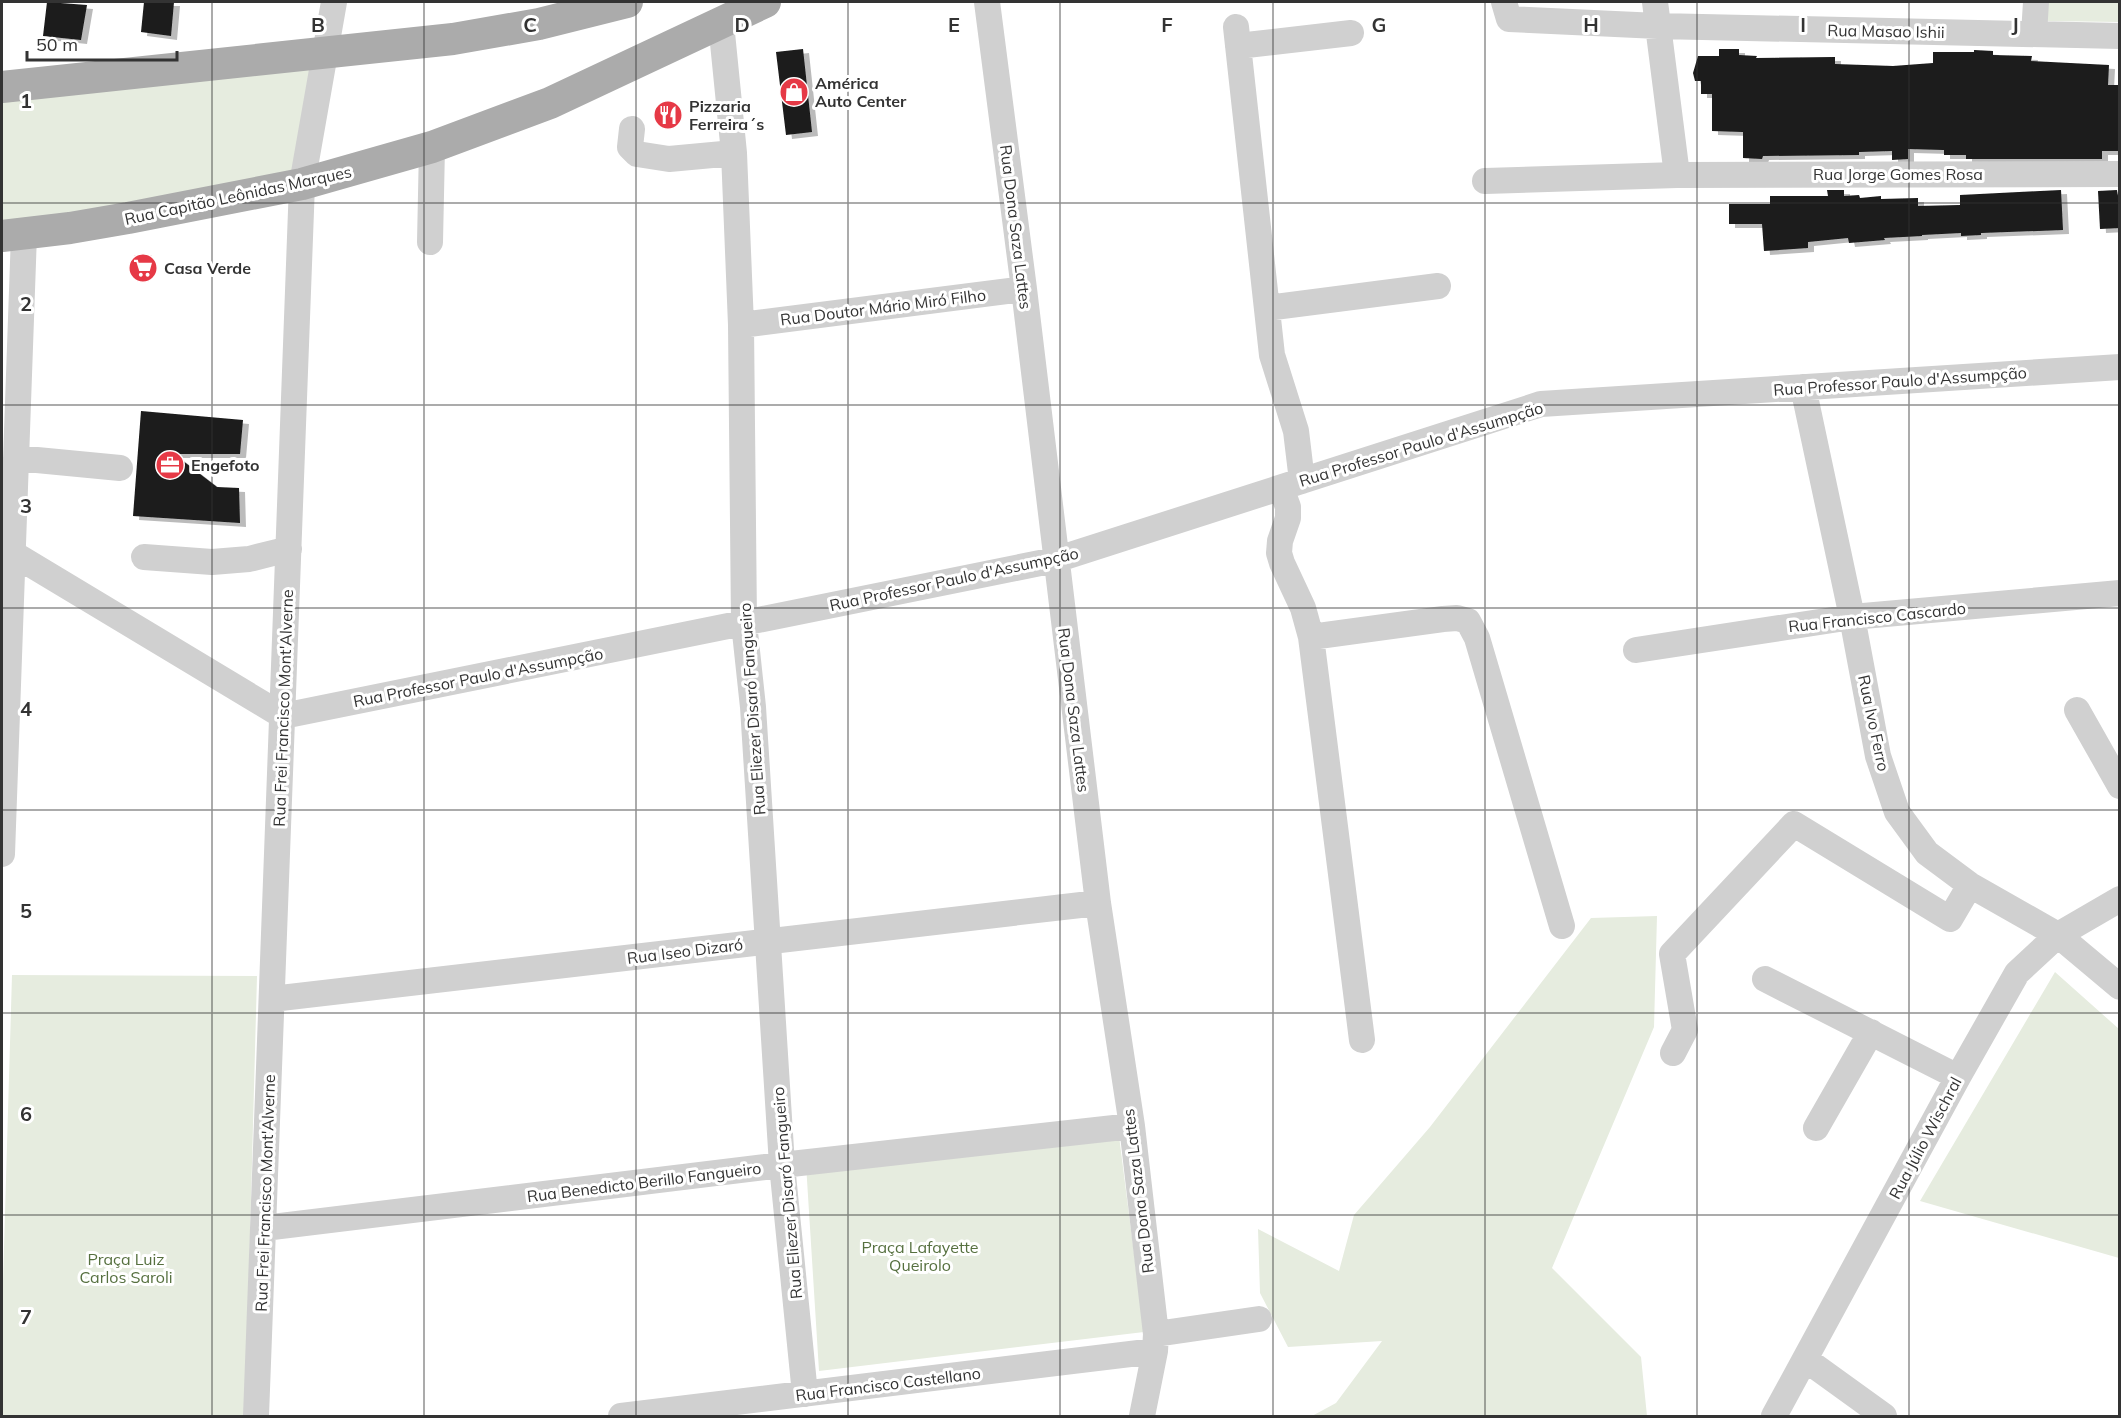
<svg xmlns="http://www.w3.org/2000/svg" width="2121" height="1418" font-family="Mulish,sans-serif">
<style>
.green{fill:#e6ecdf}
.building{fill:#1a1a1a;filter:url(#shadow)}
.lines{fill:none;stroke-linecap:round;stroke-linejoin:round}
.minor{stroke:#d0d0d0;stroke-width:26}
.major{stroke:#ababab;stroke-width:32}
.grid{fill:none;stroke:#333;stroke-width:1.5;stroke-opacity:0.55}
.labels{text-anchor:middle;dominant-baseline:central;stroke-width:6;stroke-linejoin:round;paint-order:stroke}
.street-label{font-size:16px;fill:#333;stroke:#fff}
.poi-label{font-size:16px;font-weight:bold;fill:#333;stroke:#fff;text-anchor:start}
.park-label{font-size:16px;fill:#56703f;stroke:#fff}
.grid-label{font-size:20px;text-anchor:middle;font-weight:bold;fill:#333;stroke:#fff;stroke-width:6;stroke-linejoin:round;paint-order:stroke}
</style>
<defs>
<filter id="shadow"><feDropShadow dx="6" dy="4" stdDeviation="0" flood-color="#0004"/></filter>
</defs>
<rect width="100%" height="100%" fill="#fff"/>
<path class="green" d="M2048,2H2119V22L2047,21Z
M311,66L295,171L104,210L2,223V101Z
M1657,916L1654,1027L1552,1268L1641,1357L1647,1416H1312L1336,1403L1382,1341L1288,1347L1260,1293L1258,1229L1339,1271L1354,1215L1430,1127L1591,918Z
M2055,972L2119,1029V1258L1920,1201Z
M12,975L257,976L247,1348V1416H2V1316Z
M1119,1136L1144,1332L819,1371L806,1164Z"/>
<path class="building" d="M47,2L87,5L81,40L43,36Z
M144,2H174L171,36L141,32Z
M803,49L812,132L786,135L776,52Z
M1719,49H1739V55L1757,56L1756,58L1835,57V64L1893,66L1933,63V52H1974V50L1993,51V55L2032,56L2031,61L2109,65L2108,85H2120V151H2102V159H1966V155H1944V150L1908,149V159L1892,160V151L1859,152V155L1763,156L1762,159L1743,158V132L1712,131V94H1701V81H1695L1693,73L1698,56H1719Z
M1827,190H1844V196L1859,195L1860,198L1881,196V199L1918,198V206L1960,205V195L2061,190L2063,230L1981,233V235L1961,236V233L1922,235V236L1884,238L1885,240L1849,243L1848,238L1808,242V248L1764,251L1762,224H1729V204H1770V196H1828Z
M2117,190L2118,196H2120V228L2100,229L2098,191Z
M141,411L243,420L240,454H174L217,487L239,488L240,523L133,516Z"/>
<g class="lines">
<path class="minor" d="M987,2L1024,289L1098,903L1132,1126L1156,1334L1155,1351L1142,1416
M1504,2L1509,19L1658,26L2120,36
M1655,2L1677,175
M721,23L734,153L741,325L744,623L753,707L782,1165L805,1394
M1236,27L1272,355L1296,431L1302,481
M2034,34L2036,2
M1238,46L1351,33
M632,129L630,147L637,154L669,159L734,153
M1485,181L1677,175L2120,174
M430,242L432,147
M1267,308L1438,286
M741,325L1024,289
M1803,387L1852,617L1878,756L1897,812L1927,853L1970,885L2058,935L2120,987
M16,458L120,468
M1281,488L1288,507V518L1280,541L1279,553L1282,563L1303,608L1311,637L1362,1040
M2,551L12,553L283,716L1055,560L1541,404L2120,367
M144,557L212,562L249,559L289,549
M1311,637L1443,619L1457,618L1468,621L1477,638L1562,926
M1636,650L1852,617L2120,593
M2077,710L2120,786
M2,854L24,234
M1765,979L1958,1077
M272,999L1098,903
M1673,1053L1685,1030L1672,954L1794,824L1950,919L1970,885
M1816,1128L1871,1032
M264,1228L782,1165L1132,1126
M1156,1334L1259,1319
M1805,1359L1884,1416
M256,1416L302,184L334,2
M621,1416L1155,1351
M1774,1416L1958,1077L2017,973L2058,935L2120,899"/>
<path class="major" d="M2,87L453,39L539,24L627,2
M2,236L70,228L128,218L302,184L432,147L550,103L765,2"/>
</g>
<path class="grid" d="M212,2V1416M424,2V1416M636,2V1416M848,2V1416M1060,2V1416M1273,2V1416M1485,2V1416M1697,2V1416M1909,2V1416M2,203H2120M2,405H2120M2,608H2120M2,810H2120M2,1013H2120M2,1215H2120"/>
<defs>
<g id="shop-disc" transform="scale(1.5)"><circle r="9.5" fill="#e63946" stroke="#fff"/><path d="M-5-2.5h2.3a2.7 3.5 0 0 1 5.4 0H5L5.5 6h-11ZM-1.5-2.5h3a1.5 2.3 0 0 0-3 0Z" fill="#fff"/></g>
<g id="restaurant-disc" transform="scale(1.5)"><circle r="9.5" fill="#e63946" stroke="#fff"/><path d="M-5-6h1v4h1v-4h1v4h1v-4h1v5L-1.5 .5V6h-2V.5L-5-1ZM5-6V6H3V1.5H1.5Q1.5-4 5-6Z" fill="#fff"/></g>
<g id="supermarket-disc" transform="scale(1.5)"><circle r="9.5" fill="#e63946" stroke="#fff"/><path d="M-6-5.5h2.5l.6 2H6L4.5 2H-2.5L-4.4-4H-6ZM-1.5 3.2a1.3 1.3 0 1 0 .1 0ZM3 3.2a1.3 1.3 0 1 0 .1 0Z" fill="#fff"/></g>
<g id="office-disc" transform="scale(1.5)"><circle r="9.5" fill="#e63946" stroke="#fff"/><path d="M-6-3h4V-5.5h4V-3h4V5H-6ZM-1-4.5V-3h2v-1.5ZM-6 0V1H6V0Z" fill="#fff"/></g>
</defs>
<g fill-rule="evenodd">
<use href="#shop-disc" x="794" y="92"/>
<use href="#restaurant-disc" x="668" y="115"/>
<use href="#supermarket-disc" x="143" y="268"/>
<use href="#office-disc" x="170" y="465"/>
</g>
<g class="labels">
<g class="street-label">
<text transform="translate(1886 31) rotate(1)">Rua Masao Ishii</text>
<text x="1898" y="174">Rua Jorge Gomes Rosa</text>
<text transform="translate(238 195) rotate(-12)">Rua Capitão Leônidas Marques</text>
<text transform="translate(1016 227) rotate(83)">Rua Dona Saza Lattes</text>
<text transform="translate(883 307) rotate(-7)">Rua Doutor Mário Miró Filho</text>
<text transform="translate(1900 381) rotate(-4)">Rua Professor Paulo d'Assumpção</text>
<text transform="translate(1421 444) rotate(-17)">Rua Professor Paulo d'Assumpção</text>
<text transform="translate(954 579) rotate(-12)">Rua Professor Paulo d'Assumpção</text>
<text transform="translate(1877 617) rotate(-6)">Rua Francisco Cascardo</text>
<text transform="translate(478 677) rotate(-11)">Rua Professor Paulo d'Assumpção</text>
<text transform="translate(283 708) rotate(-88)">Rua Frei Francisco Mont'Alverne</text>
<text transform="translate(752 709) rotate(-94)">Rua Eliezer Disaró Fangueiro</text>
<text transform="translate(1074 710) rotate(83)">Rua Dona Saza Lattes</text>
<text transform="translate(1874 723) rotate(78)">Rua Ivo Ferro</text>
<text transform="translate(685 951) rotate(-7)">Rua Iseo Dizaró</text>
<text transform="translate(1925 1138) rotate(-62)">Rua Júlio Wischral</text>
<text transform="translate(644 1182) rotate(-7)">Rua Benedicto Berillo Fangueiro</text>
<text transform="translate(1138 1191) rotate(-97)">Rua Dona Saza Lattes</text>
<text transform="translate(265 1193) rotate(-88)">Rua Frei Francisco Mont'Alverne</text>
<text transform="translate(787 1193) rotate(-95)">Rua Eliezer Disaró Fangueiro</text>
<text transform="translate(888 1384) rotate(-7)">Rua Francisco Castellano</text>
</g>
<g class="poi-label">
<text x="815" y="83">América<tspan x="815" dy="18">Auto Center</tspan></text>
<text x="689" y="106">Pizzaria<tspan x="689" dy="18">Ferreira´s</tspan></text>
<text x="164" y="268">Casa Verde</text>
<text x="191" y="465">Engefoto</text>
</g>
<g class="park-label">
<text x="920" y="1247">Praça Lafayette<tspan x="920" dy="18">Queirolo</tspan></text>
<text x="126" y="1259">Praça Luiz<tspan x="126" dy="18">Carlos Saroli</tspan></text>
</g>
</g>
<g class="grid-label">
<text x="318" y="32">B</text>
<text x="530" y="32">C</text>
<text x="742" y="32">D</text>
<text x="954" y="32">E</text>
<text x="1167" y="32">F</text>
<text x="1379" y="32">G</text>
<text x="1591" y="32">H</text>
<text x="1803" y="32">I</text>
<text x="2015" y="32">J</text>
<text x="26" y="108">1</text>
<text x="26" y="311">2</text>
<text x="26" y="513">3</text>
<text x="26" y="716">4</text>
<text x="26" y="918">5</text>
<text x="26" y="1121">6</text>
<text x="26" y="1324">7</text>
</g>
<rect width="2121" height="1418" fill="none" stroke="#333333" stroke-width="6"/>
<path d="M27 51v9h150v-9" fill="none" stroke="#333333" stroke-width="3"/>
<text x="36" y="51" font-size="18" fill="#333333" stroke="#ffffff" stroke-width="4.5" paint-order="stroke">50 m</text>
</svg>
